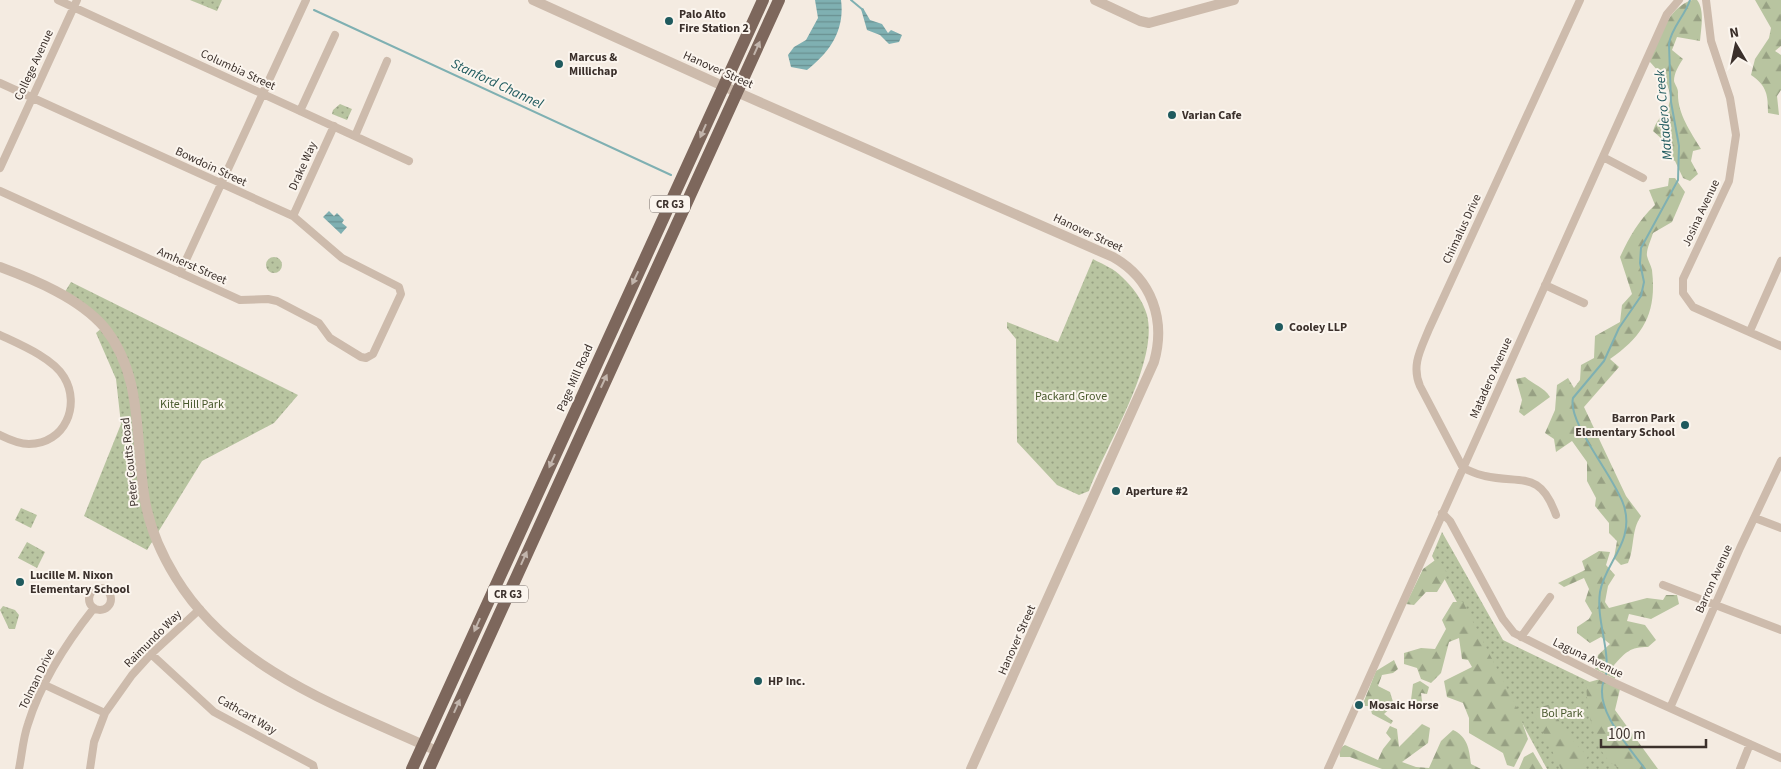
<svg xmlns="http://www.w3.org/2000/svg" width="1781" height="769" font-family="'Source Sans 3',sans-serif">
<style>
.grass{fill:url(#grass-dots)}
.forest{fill:url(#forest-firs)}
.water{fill:url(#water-rules)}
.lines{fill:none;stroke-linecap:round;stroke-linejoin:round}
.stream{stroke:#7fb0b2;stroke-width:2}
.minor{stroke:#cdbbac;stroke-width:8}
.tertiary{stroke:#cdbbac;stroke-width:10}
.primary{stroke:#7d675c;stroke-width:12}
.oneway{fill:#c2b5ac}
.poi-dot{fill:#1f5a5e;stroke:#fbf5ee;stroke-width:2}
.labels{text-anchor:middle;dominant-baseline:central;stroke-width:4;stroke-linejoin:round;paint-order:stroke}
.shield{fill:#fbf5ee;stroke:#756b66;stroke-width:1}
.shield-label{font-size:11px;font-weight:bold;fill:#3b302b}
.poi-label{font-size:12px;font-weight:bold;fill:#3b302b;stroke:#fbf5ee;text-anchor:start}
.street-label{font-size:12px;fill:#3b302b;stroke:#fbf5ee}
.park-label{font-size:12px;fill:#4a5a2e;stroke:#fbf5ee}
.water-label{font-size:14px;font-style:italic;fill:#1f5a5e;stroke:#fbf5ee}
</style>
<defs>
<pattern id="grass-dots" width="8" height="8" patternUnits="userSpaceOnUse" patternTransform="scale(1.25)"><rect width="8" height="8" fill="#b8c4a0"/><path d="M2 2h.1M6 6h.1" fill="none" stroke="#97a083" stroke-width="1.8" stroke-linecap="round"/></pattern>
<pattern id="forest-firs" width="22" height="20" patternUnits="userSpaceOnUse" patternTransform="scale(1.25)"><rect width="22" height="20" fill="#b8c4a0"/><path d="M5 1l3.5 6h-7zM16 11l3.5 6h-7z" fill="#97a083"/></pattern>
<pattern id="water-rules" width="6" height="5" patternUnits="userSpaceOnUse" patternTransform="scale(1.25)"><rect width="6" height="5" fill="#7fb0b2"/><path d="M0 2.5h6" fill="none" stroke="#699091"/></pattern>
</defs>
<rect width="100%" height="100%" fill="#f4ebe1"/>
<path class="grass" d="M190,0H222L217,11Z
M340,104L352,109L347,120L332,114L333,110Z
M266 265a8 8 0 1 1 16 0a8 8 0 1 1-16 0Z
M1093,259C1102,264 1115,269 1122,277C1133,287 1143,301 1147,315C1159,363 1106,445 1089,491L1079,495L1057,485L1017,442L1016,339L1007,328V322L1058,342Z
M71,282L298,395L274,423L202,461L147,550L84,516L121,424L116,379L96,333L103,327L63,295Z
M21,508L37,515L31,528L15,520Z
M1442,532L1503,640L1598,686L1634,769H1547L1432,556Z
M27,542L45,552L37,568L18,558Z
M3,606L15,610L19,615L15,629H9L0,610Z"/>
<path class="forest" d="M1692,0H1697C1705,10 1701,28 1700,41L1677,37L1672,50L1683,59C1679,65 1674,73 1674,81C1675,85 1678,88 1678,92C1677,113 1690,131 1701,149L1693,151L1691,161L1698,174L1690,181L1683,178L1675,161L1668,158L1663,140L1653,131C1656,122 1659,119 1665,112C1679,93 1661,74 1649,61C1659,39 1667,8 1692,0Z
M1755,0H1781V46L1775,51L1781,55V90L1777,96L1779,115L1768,113C1768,95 1767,86 1751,75L1755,59L1769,38L1771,28Z
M1669,178H1675L1685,192L1672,222L1653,233C1651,240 1646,250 1647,256C1648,261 1651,265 1652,270C1657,312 1644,336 1610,359L1619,367L1584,407L1626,496L1641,516C1631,530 1635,547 1628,563L1621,565L1614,558L1617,541L1609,533V523L1595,506L1596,498L1587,481V462L1572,441L1556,452L1554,439L1545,433L1555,410L1557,385L1568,378L1574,388L1580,380L1581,365L1594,358L1595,336L1620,322L1622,305L1632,294L1620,257C1630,236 1638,221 1655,205L1649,190L1668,186Z
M1525,377C1534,385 1544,387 1550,397L1524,416L1519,412L1522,400L1516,379Z
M1599,551L1610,552L1606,565L1615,575L1608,586L1605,602L1609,608L1647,598L1663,600L1666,595H1677L1679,604L1651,619L1629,614L1627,621L1645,625L1656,640L1648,647C1630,647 1626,652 1614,665L1615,679L1595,669L1598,655L1610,644L1601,637L1590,643L1577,633V627L1589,619L1592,613L1585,601L1589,589L1584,578L1564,587L1558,583L1585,570L1582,561Z
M1438,558L1448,574L1437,592H1426L1414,605L1406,604L1423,569Z
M1453,602H1463L1518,710L1528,739L1514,767L1507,765L1503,753L1469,733V718L1463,703L1447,697L1444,681L1472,667L1468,660L1462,659L1459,638L1449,642L1441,673L1431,683L1421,679L1417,668L1404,664V653L1421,648L1435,649L1446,629L1442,620Z
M1394,660L1398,669L1393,673L1382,675L1378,686L1390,692L1394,705L1384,714L1393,721L1391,724L1372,714L1370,706H1362L1376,671Z
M1600,679L1620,689L1615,710L1658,769C1647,769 1632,769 1622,769C1594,761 1587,708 1586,683Z
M1420,681L1429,687L1427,694L1421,693L1422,701L1428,710L1410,708L1413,684Z
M1554,703C1555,723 1574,743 1588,756L1582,767L1583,769H1561L1532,710Z
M1422,724L1430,728L1428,743L1402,762L1416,767L1429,768L1441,741L1453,730C1468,737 1469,749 1471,764L1481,769H1382L1350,757H1340L1339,749L1345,745L1378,760L1383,749L1391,739L1386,733L1390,726L1397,729L1399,747Z
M1533,752L1543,769H1519L1524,757Z"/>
<path class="water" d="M815,0H841C845,30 830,52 807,70L791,67L788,55L794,47L806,40L818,18Z
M863,8L870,20L882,24L888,33L891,30L902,35L899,42L889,44L880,35L867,30L861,9Z
M329,211L334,216L337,213L344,220L342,223L347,227L341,234L323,217Z"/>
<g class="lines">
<path class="stream" d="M851,0L863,10
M314,10L671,175
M1606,675C1610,648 1596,620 1600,592C1605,562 1635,542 1624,506C1615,477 1567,423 1573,398L1604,361L1619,328L1641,296L1644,282L1640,263L1641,248L1678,180L1679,146L1671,102L1669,44C1671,28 1685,16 1690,0
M1604,680C1593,708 1628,746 1645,769"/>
<path class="minor" d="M58,0L409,161
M1706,0L1711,41L1730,98L1736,135L1729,181L1683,279V293L1693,307L1781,346
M0,83L293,216L342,258L399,287L401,294L373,354L366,358L361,357L330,338L319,323L277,301L268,299L240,300L0,191
M300,111L335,35
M355,136L387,61
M1603,157L1643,178
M0,168L77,0
M293,216L334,126
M180,273L306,0
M1545,285L1584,303
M1750,331L1781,261
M0,335C19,344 53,358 64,377C81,405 65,444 29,444C19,444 10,440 0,435
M1442,513L1450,521L1503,619L1514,633L1610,681L1781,758
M1556,515C1540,470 1522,484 1485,476C1478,475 1470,471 1463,468L1420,386C1411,365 1421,349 1429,329L1580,0
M1755,518L1781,528
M1663,585L1781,630
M89 599a11 11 0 1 1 22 0a11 11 0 1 1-22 0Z
M1521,637L1550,597
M151,654L214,712L313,765L314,769
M45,685L105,713
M1670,708L1740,548L1781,461
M19,769C22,754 23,738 28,724C41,682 67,642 94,608
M90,769L94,742L105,713L132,675L151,654L200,609
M1328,769L1667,14L1679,0
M1740,769L1750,744"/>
<path class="tertiary" d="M533,0L723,86L1113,257C1152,279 1166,320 1154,362L971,769
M1095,0L1140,21L1149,23L1234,0
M0,267C35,280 79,298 104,327C143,375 135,436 144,494C148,524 160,552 176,578C233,671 343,708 437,751"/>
<path class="primary" d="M412,769L763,0
M429,769L779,0"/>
</g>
<defs><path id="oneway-solid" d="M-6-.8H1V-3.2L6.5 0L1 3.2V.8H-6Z" transform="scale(1.25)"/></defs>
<g class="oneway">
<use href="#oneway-solid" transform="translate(757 48) rotate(-66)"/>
<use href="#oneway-solid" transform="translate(703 131) rotate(114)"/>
<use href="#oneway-solid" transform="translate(635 278) rotate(115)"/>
<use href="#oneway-solid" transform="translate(604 381) rotate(-65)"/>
<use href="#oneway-solid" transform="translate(552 461) rotate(114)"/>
<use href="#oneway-solid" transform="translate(524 558) rotate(-66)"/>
<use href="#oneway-solid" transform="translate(477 625) rotate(114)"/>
<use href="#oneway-solid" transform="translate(457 706) rotate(-66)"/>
</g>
<g class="poi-dot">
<circle cx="669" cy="21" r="5"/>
<circle cx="559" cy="64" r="5"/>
<circle cx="1172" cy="115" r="5"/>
<circle cx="1279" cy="327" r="5"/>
<circle cx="1685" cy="425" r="5"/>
<circle cx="1116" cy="491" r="5"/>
<circle cx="20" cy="582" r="5"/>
<circle cx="758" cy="681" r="5"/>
<circle cx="1359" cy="705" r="5"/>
</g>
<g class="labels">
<g class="shield">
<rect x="650" y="195.5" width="40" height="17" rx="4"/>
<rect x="488" y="585.5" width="40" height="17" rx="4"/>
</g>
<g class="shield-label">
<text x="670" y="204">CR G3</text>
<text x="508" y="594">CR G3</text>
</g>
<g class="poi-label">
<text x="679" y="14">Palo Alto<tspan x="679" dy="14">Fire Station 2</tspan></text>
<text x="569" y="57">Marcus &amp;<tspan x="569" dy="14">Millichap</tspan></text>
<text x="1182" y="115">Varian Cafe</text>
<text x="1289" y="327">Cooley LLP</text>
<text x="1675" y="418" text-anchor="end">Barron Park<tspan x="1675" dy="14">Elementary School</tspan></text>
<text x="1126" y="491">Aperture #2</text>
<text x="30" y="575">Lucille M. Nixon<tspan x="30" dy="14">Elementary School</tspan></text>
<text x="768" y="681">HP Inc.</text>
<text x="1369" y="705">Mosaic Horse</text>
</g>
<g class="street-label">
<text transform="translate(34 65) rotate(-65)">College Avenue</text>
<text transform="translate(238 70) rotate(25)">Columbia Street</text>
<text transform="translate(718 70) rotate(24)">Hanover Street</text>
<text transform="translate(303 166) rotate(-66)">Drake Way</text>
<text transform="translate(211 167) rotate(25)">Bowdoin Street</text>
<text transform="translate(1701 213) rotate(-65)">Josina Avenue</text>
<text transform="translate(1462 229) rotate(-65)">Chimalus Drive</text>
<text transform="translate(1088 233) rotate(25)">Hanover Street</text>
<text transform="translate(192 266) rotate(24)">Amherst Street</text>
<text transform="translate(575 378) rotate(-66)">Page Mill Road</text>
<text transform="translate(1491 378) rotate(-66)">Matadero Avenue</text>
<text transform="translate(130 462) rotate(-96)">Peter Coutts Road</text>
<text transform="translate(1714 579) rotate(-66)">Barron Avenue</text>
<text transform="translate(153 639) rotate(-45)">Raimundo Way</text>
<text transform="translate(1017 640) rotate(-66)">Hanover Street</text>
<text transform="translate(1588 658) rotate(26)">Laguna Avenue</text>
<text transform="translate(37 679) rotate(-64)">Tolman Drive</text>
<text transform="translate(247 715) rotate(30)">Cathcart Way</text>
</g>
<g class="park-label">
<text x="1071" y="396">Packard Grove</text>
<text x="192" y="404">Kite Hill Park</text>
<text x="1562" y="713">Bol Park</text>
</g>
<g class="water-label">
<text transform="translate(497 84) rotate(25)">Stanford Channel</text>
<text transform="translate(1664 115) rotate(-95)">Matadero Creek</text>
</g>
</g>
<g transform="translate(1736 45) rotate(351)" stroke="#fbf5ee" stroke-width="4" paint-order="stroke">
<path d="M0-4L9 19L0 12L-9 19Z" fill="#3b302b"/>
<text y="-8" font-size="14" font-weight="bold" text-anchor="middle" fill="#3b302b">N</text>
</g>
<path d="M1601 739v8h105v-8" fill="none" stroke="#3b302b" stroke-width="2.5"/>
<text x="1608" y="739" font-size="15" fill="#3b302b" stroke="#fbf5ee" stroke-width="4" paint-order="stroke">100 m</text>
</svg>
